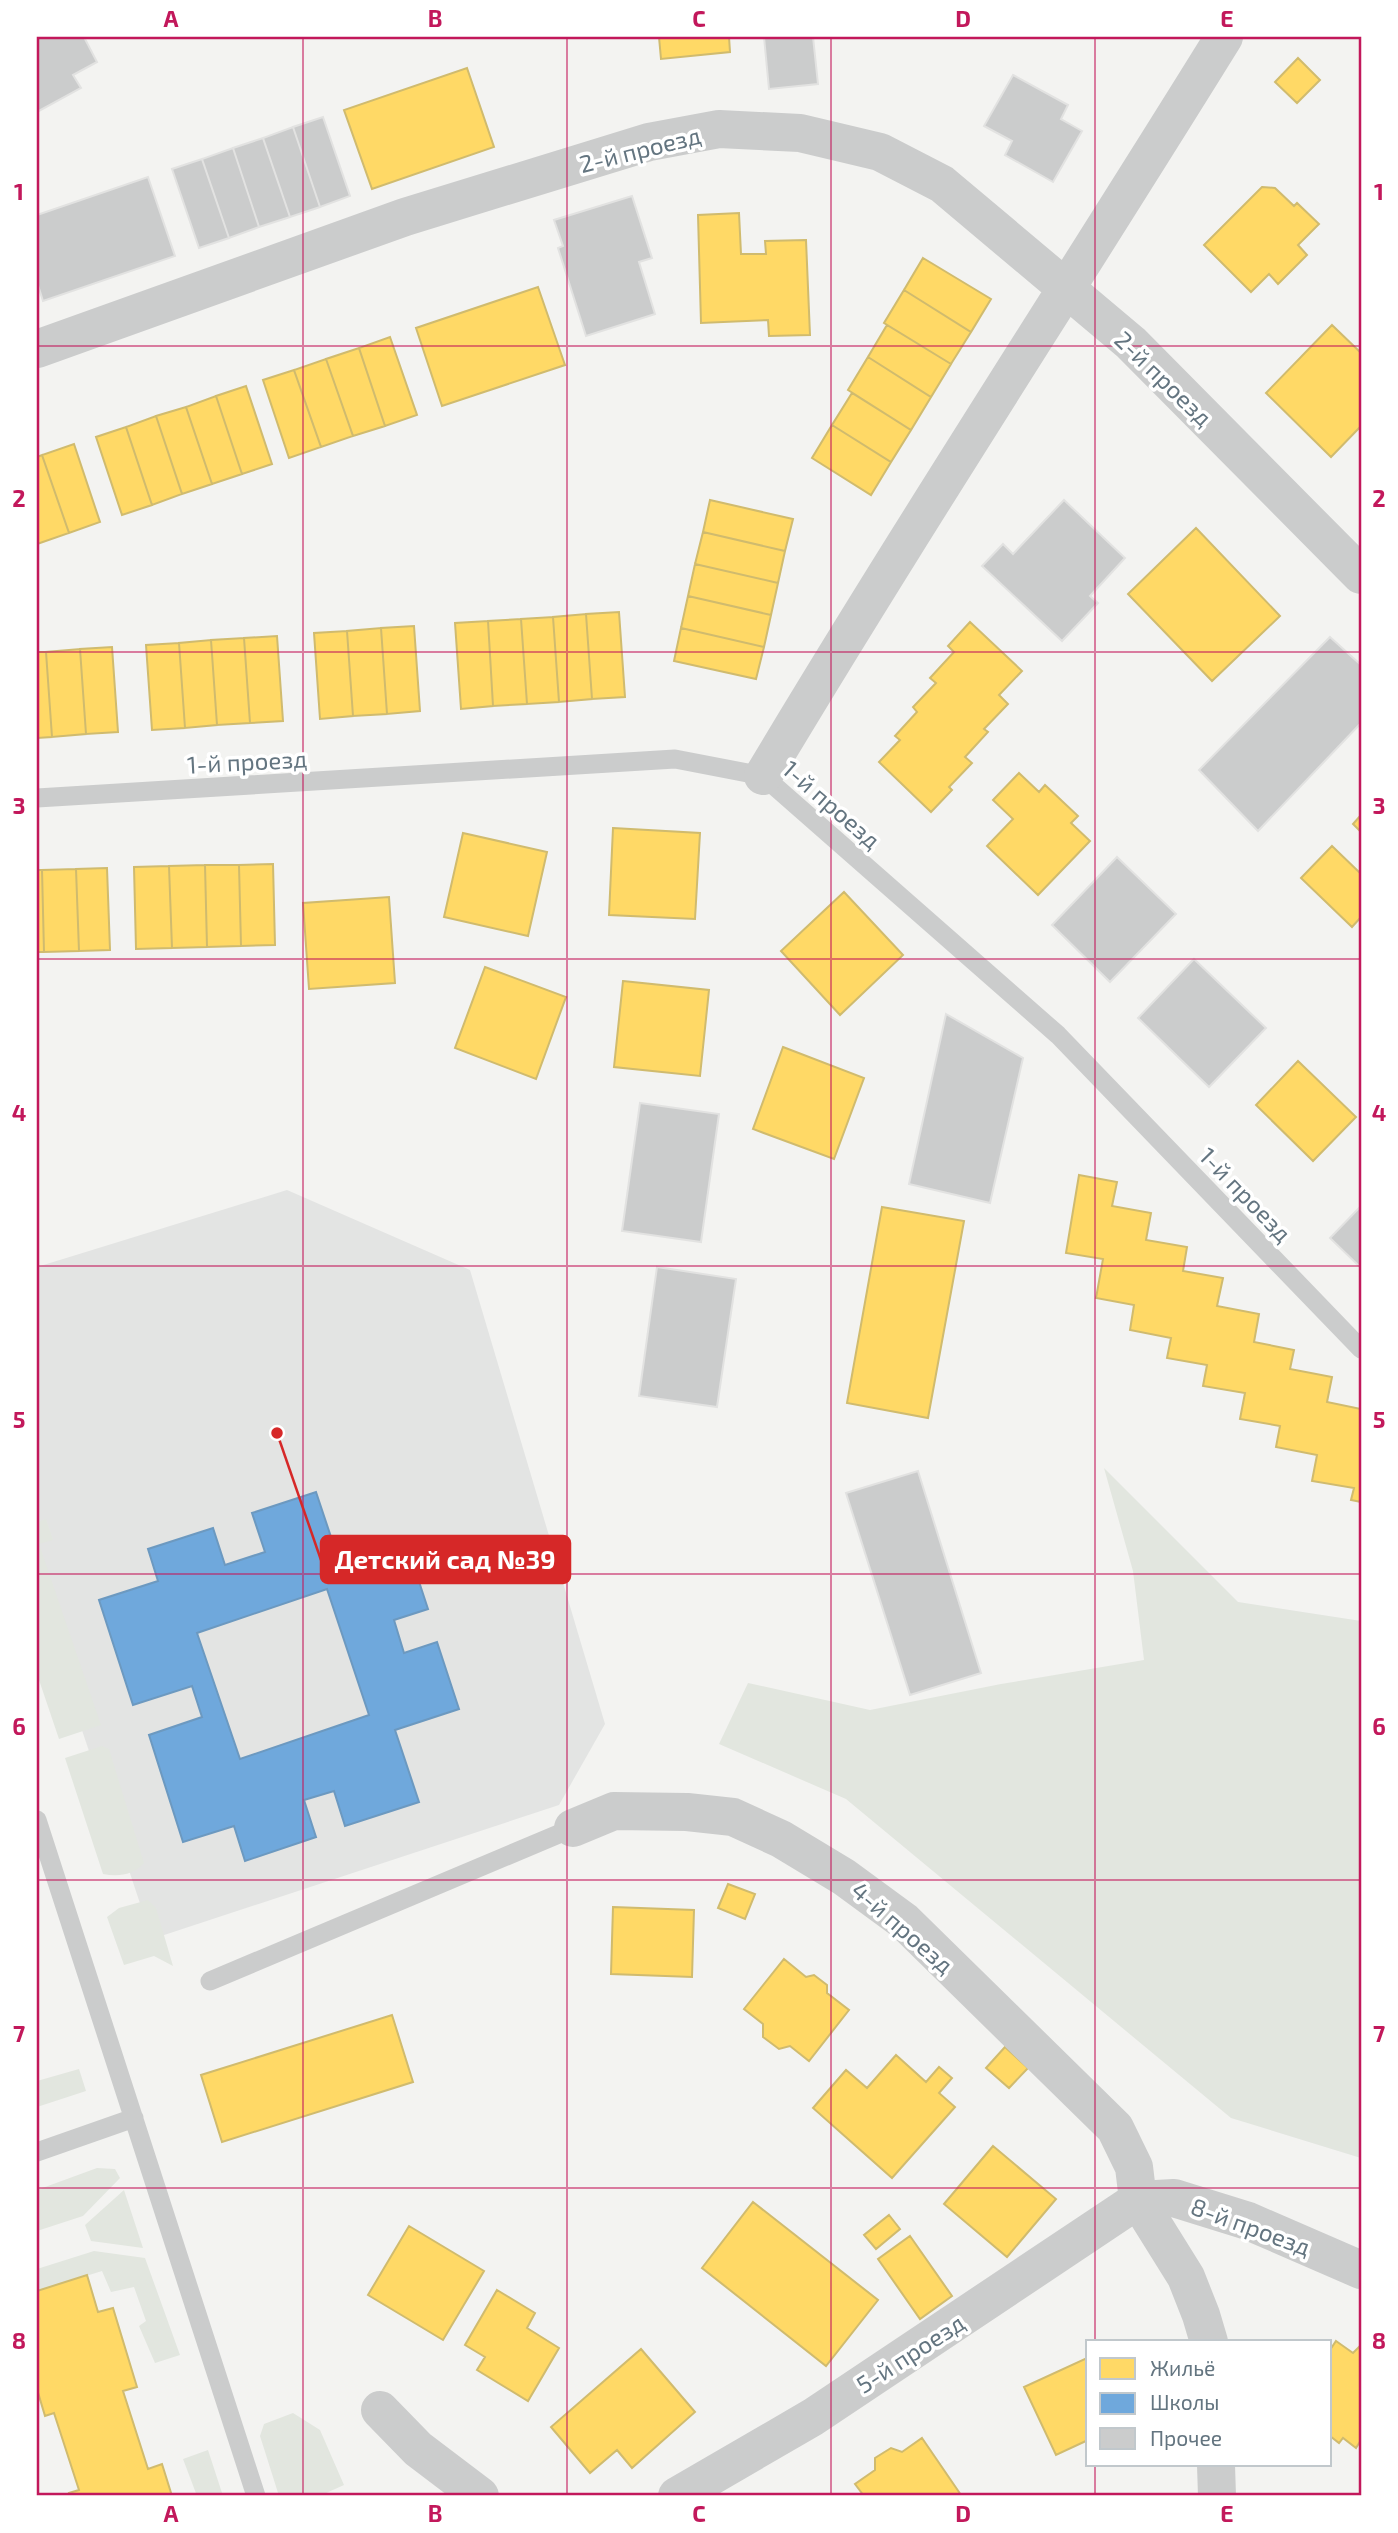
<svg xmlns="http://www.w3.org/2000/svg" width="1398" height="2533" font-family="'Exo 2',sans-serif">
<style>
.built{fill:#e3e4e3}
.green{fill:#e2e6df}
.homes{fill:#ffd966;stroke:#d0bb6e;stroke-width:2}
.schools{fill:#6fa8dc;stroke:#6c99c0;stroke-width:2;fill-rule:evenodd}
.building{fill:#cbcccc;stroke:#e2e2e1;stroke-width:2}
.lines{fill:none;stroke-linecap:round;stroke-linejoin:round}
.lane{stroke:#cbcccc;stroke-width:19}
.street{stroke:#cbcccc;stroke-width:38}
.grid{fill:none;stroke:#c2185b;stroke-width:2;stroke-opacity:0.55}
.labels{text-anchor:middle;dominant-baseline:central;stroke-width:7;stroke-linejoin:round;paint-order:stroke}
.street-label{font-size:24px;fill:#647580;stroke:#fff}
.leader{fill:none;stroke:#d62828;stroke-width:2.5}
.callout-dot{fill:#d62828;stroke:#fff;stroke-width:2.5}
.callout{fill:#d62828;stroke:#d62828;stroke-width:2.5}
.callout-label{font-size:26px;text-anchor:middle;font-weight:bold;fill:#fff}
.neatline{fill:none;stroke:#c2185b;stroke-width:2.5}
.grid-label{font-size:23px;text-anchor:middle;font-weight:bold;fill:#c2185b}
</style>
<rect width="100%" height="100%" fill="#f3f3f1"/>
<path class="built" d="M287,1190L470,1270L605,1724L559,1805L152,1939L37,1596V1267Z"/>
<path class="green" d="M1104,1468L1238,1602L1361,1621V2158L1231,2118L846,1799L719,1744L748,1683L870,1710L1001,1684L1144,1660L1133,1571Z
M46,1519L53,1540L39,1544L101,1725L59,1739L37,1674V1522Z
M102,1746L109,1749L144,1863C133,1875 119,1877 103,1874L65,1758Z
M148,1900L156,1908L173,1966L154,1956L124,1965L107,1917L119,1908Z
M79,2069L86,2091L37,2107V2081Z
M97,2168L115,2169L120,2178L83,2216L37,2231V2190Z
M124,2190L143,2248L91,2241L85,2225Z
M94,2251L145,2258L180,2355L155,2363L139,2326L146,2321L134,2287L111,2292L102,2271L37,2291V2269Z
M293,2413L320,2430L344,2485L324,2494V2496H279L260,2436L264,2424Z
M208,2450L223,2496H197L183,2459Z"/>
<path class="homes" d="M659,37H729L730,52L661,59Z
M1298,58L1320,80L1297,103L1275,82Z
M467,68L494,147L372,189L344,110Z
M1262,187L1275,188L1294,206L1297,203L1319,224L1298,245L1307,255L1278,284L1269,274L1251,292L1204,245Z
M739,213L741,254H766L765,241L806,240L810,335L769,336L768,320L701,323L698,215Z
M923,258L991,299L971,332L904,290Z
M538,287L565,365L442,406L416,328Z
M904,290L971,332L951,364L884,323Z
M887,325L951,364L931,397L868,357Z
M1332,325L1361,353V426L1331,457L1266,393Z
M390,337L417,415L385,426L359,348Z
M359,348L385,426L353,436L326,359Z
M868,357L931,397L911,430L848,390Z
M326,359L353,436L321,447L294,370Z
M294,370L321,447L289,458L263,380Z
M246,386L272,464L242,474L216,396Z
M852,393L911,430L891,462L832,425Z
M216,396L242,474L212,484L186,407Z
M186,407L212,484L182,494L156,416Z
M156,416L182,494L152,505L126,427Z
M832,425L891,462L871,495L812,458Z
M126,427L152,505L122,515L96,437Z
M74,444L100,522L69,533L42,455Z
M42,455L69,533L37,544V457Z
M710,500L793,519L785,551L703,532Z
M1196,528L1280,616L1212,681L1128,594Z
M703,532L785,551L778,583L695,564Z
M695,564L778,583L771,615L688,596Z
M688,596L771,615L764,647L681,628Z
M619,612L625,697L592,699L586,614Z
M586,614L592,699L559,702L553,617Z
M553,617L559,702L527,704L521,619Z
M521,619L527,704L493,706L488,621Z
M488,621L493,706L461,709L455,623Z
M970,622L1022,671L999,695L1008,704L984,729L988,732L965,757L972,763L949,787L952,790L931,812L879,762L900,740L895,736L917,712L913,707L936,683L930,678L954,652L948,646Z
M414,626L420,711L387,714L381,628Z
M381,628L387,714L353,716L347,631Z
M681,628L764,647L756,679L674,661Z
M347,631L353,716L320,719L314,633Z
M277,636L283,721L250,723L244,638Z
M244,638L250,723L217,725L211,640Z
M211,640L217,725L185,728L179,643Z
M179,643L185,728L152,730L146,645Z
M112,647L118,732L86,734L80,649Z
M80,649L86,734L52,737L46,652Z
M37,652H46L52,737L37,738Z
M1019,773L1039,792L1045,785L1078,816L1071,823L1090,841L1038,895L987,846L1013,819L993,800Z
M1361,815V832L1353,824Z
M613,828L700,833L695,919L609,915Z
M463,833L547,852L528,936L444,917Z
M1332,846L1361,874V917L1352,927L1301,878Z
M273,864L275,945L241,946L239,865Z
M205,865L207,947L172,948L169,866Z
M205,865H239L241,946L207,947Z
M169,866L172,948L136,949L134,867Z
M107,868L110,950L79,951L76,869Z
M76,869L79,951L44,952L42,870Z
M37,870H42L44,952H37Z
M844,892L903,955L840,1015L781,951Z
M389,897L395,983L309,989L303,903Z
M485,967L566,997L536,1079L455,1048Z
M623,981L709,990L700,1076L614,1067Z
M783,1047L864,1078L834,1159L753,1129Z
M1298,1061L1356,1117L1313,1161L1256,1105Z
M1079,1175L1117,1182L1112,1206L1151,1213L1146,1240L1187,1247L1183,1271L1223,1278L1217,1306L1259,1314L1254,1342L1294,1350L1290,1369L1332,1377L1327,1402L1361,1409V1502L1351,1500L1354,1488L1312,1481L1317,1455L1276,1447L1280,1426L1240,1419L1245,1393L1203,1386L1207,1365L1167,1358L1171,1338L1130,1330L1134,1305L1096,1298L1103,1259L1066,1253Z
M882,1207L964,1221L928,1418L847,1403Z
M728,1884L755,1894L745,1919L718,1908Z
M613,1907L694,1910L692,1977L611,1974Z
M784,1959L806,1977L814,1975L827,1985V1993L849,2010L809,2061L790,2046L779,2049L763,2037V2024L744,2009Z
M392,2015L413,2082L222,2142L201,2075Z
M1005,2047L1028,2068L1009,2088L986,2068Z
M896,2055L926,2082L939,2067L952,2078L939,2093L955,2107L892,2178L813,2108L846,2070L867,2088Z
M993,2146L1056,2199L1007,2257L944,2204Z
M753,2202L878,2300L826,2366L702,2268Z
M889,2215L900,2229L876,2249L864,2235Z
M409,2226L484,2271L443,2340L368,2295Z
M910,2236L952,2296L920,2319L878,2259Z
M87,2275L98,2312L113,2308L137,2387L123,2391L148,2469L162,2464L172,2496H70L69,2493L79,2490L54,2413L45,2416L37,2389V2291Z
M497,2290L535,2313L527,2328L559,2348L528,2401L477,2370L485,2357L465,2345Z
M1336,2341L1353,2353L1361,2345V2440L1356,2448L1343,2438L1339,2443L1330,2436V2350Z
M641,2349L695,2412L632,2468L617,2450L590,2473L551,2427Z
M1087,2358L1088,2440L1056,2455L1024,2387Z
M922,2438L961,2495L864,2496L855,2484L875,2470V2458L891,2448L902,2452Z"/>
<path class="schools" d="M316,1492L339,1561L405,1539L428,1609L394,1620L404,1653L437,1642L459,1709L395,1730L419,1802L345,1826L334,1791L304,1800L316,1837L245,1861L234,1826L183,1842L149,1735L202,1717L192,1686L133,1705L99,1600L158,1581L148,1549L213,1528L225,1565L265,1552L252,1513ZM327,1589L369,1715L240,1759L197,1633Z"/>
<path class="building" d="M37,37H84L97,62L73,75L81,88L37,112Z
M764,37H813L818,84L769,89Z
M1013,75L1068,105L1061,119L1082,131L1053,182L1005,155L1012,141L984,126Z
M323,117L350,196L320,207L293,127Z
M293,127L320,207L290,217L263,138Z
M263,138L290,217L259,227L233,148Z
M233,148L259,227L229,238L202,159Z
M202,159L229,238L199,248L172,169Z
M148,177L175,256L43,301L37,282V215Z
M632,196L652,258L639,262L655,314L586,336L558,248L563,246L554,220Z
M1064,500L1125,558L1090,596L1098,603L1062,641L982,566L1003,544L1013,554Z
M1330,637L1361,665V723L1258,831L1199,770Z
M1117,857L1176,914L1110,982L1052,925Z
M1194,959L1266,1028L1209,1087L1138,1018Z
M946,1014L1023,1058L990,1203L909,1184Z
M640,1103L719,1114L701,1242L622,1231Z
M1361,1206V1268L1330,1238Z
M657,1267L736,1279L717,1407L639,1396Z
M918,1471L981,1673L910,1695L846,1493Z"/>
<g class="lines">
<path class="lane" d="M37,798L675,759L763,776L1058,1035L1361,1349
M37,1820L256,2496
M210,1981L573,1828
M37,2152L134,2118"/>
<path class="street" d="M37,349L405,217L649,142L719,129L800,133L880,152L942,184L1131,343L1361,575
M763,776C912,527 1071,284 1224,37
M573,1828L614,1811L687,1812L733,1817L781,1839L844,1877L904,1921L1115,2128L1134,2167L1138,2200L1186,2277L1201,2315L1209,2342
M1138,2200L1174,2198L1248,2221L1361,2270
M380,2410L418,2449L480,2496
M1216,2465L1217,2496
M677,2496L813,2417L1138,2200"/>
</g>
<path class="grid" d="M303,37V2496M567,37V2496M831,37V2496M1095,37V2342M37,346H1361M37,652H1361M37,959H1361M37,1266H1361M37,1574H1361M37,1880H1361M37,2188H1361M1095,2465V2496"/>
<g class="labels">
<g class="street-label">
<text transform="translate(640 149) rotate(-14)">2-й проезд</text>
<text transform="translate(1164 378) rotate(44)">2-й проезд</text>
<text transform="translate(247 761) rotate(-3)">1-й проезд</text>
<text transform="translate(832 804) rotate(41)">1-й проезд</text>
<text transform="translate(1246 1194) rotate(46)">1-й проезд</text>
<text transform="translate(903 1927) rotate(41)">4-й проезд</text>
<text transform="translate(1251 2226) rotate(20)">8-й проезд</text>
<text transform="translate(910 2353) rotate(-33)">5-й проезд</text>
</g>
</g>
<path class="leader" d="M277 1433L321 1560"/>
<circle class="callout-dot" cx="277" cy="1433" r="7"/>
<rect class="callout" x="321" y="1536" width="249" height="47" rx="7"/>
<g class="callout-label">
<text x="445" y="1569">Детский сад №39</text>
</g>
<rect width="1398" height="2533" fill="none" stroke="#ffffff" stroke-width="77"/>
<rect x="1086" y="2340" width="245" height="126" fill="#ffffff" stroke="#c1c8cc" stroke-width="2"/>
<rect x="1100" y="2358" width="35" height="21" fill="#ffd966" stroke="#c1c8cc" stroke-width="2"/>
<text x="1150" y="2376" font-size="21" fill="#647580">Жильё</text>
<rect x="1100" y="2393" width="35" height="21" fill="#6fa8dc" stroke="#c1c8cc" stroke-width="2"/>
<text x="1150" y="2410" font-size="21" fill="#647580">Школы</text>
<rect x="1100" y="2428" width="35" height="21" fill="#cbcccc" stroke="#c1c8cc" stroke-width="2"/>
<text x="1150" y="2446" font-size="21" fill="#647580">Прочее</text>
<rect x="38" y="38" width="1322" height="2456" class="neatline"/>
<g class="grid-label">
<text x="171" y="27">A</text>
<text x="435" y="27">B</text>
<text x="699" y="27">C</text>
<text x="963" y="27">D</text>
<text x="1227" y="27">E</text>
<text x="19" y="200">1</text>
<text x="1379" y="200">1</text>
<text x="19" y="507">2</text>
<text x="1379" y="507">2</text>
<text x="19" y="814">3</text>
<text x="1379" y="814">3</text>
<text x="19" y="1121">4</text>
<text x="1379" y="1121">4</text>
<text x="19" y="1428">5</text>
<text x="1379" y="1428">5</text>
<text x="19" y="1735">6</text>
<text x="1379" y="1735">6</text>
<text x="19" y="2042">7</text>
<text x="1379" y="2042">7</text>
<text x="19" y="2349">8</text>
<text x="1379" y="2349">8</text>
<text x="171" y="2522">A</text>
<text x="435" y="2522">B</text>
<text x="699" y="2522">C</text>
<text x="963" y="2522">D</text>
<text x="1227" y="2522">E</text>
</g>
</svg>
